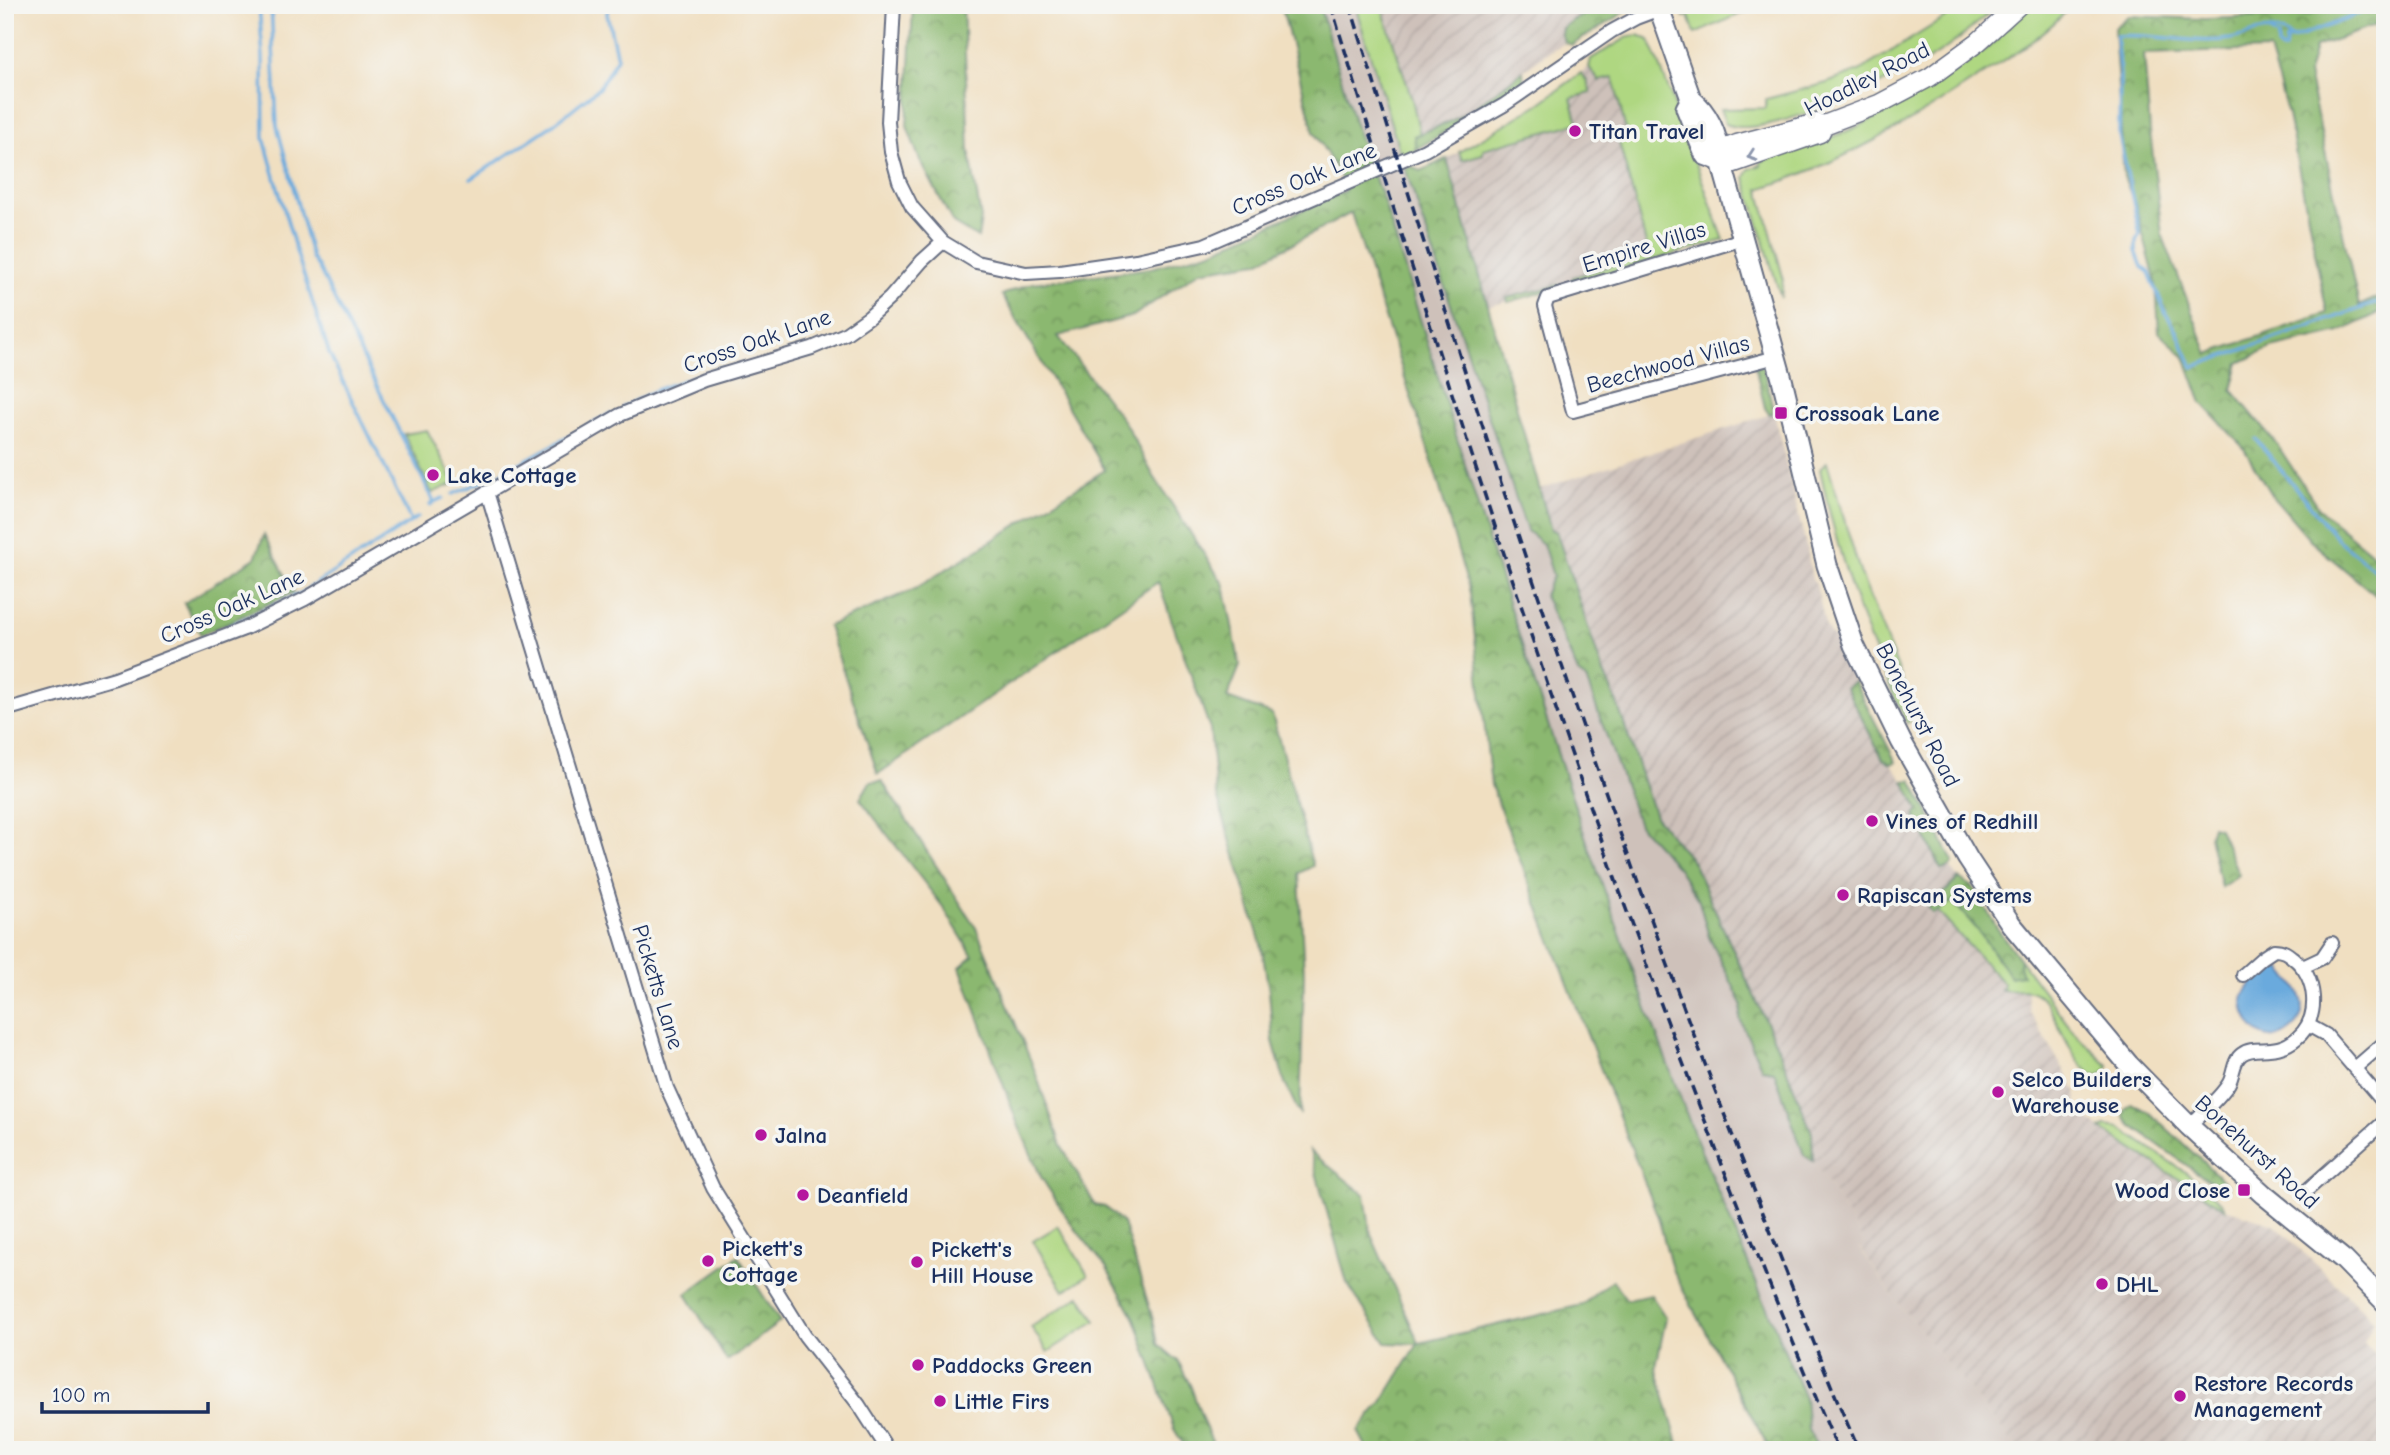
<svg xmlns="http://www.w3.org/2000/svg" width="2390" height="1455" font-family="'Comic Neue',sans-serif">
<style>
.industrial{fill:url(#industrial-furrows)}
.railway{fill:#cec1ba}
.green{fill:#afd781;stroke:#658370;stroke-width:2}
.forest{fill:url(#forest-crowns);stroke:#537466;stroke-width:2;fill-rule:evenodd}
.water{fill:#6baadd;stroke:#436c9e;stroke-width:2}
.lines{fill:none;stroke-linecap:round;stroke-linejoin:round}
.stream{stroke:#6baadd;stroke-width:3.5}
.street-casing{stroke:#666d81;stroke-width:16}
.secondary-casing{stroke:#666d81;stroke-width:21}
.primary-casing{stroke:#666d81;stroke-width:23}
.street{stroke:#fff;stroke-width:12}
.secondary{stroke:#fff;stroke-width:18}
.primary{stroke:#fff;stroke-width:19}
.rail{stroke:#1b2f5e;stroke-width:3.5;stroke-dasharray:10 5;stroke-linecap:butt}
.oneway{stroke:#8d97ae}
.poi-dot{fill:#b5179e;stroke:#f6f6f2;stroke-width:2.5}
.labels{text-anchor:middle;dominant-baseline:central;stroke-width:7;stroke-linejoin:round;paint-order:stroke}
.street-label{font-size:23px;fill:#1b2f5e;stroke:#f6f6f2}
.poi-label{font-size:23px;font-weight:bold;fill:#1b2f5e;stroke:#f6f6f2;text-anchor:start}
</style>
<defs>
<pattern id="industrial-furrows" width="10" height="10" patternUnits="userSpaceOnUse" patternTransform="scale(1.75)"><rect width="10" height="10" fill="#cec1ba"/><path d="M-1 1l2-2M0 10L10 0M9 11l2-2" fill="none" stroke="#b0a6a2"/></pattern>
<pattern id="forest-crowns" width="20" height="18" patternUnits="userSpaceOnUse" patternTransform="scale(1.75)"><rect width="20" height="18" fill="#8bb86f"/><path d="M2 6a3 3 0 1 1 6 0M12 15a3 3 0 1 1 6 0" fill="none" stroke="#71965e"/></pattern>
</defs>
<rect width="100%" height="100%" fill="#f6f6f2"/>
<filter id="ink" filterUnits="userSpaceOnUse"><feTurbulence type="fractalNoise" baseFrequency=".0143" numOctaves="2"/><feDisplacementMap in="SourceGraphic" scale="14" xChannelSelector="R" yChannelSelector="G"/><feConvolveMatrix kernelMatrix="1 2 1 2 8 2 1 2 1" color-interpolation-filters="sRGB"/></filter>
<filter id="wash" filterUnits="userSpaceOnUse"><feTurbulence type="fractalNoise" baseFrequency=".00686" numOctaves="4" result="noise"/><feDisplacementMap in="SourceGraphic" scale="28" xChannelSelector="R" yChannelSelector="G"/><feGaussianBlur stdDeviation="1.57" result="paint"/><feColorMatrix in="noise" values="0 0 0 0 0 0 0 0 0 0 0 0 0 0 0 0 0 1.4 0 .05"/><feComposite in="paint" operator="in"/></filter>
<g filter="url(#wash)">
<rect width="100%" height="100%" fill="#f0dfc1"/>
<path class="industrial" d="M1381,5H1606L1573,20L1561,35L1565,43L1548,52L1472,109L1449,122L1420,134L1412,99Z
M1639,35L1649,40L1659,63L1724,240L1590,280L1489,306L1447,159L1497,131L1539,104L1589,67L1591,59L1630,36Z
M1774,413L1808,554L1812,579L1816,584L1825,624L1831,636L1835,639L1854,681L1846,688L1883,759L1891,764L1904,781L1919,811L1943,870L1950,867L1959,878L1928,908L1933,914L1937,911L2000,979L2026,981L2030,1012L2076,1091L2077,1109L2101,1129L2225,1209L2274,1224L2374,1321L2364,1343L2385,1364V1450H2018L1897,1302L1859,1247L1864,1242L1813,1161L1812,1133L1779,1050L1693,862L1655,816L1617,703L1601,666L1556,531L1551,530L1539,489Z"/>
<path class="railway" d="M1319,5H1355L1401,156L1527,531L1543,544L1578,673L1586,679L1639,825L1678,868L1699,901L1709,937L1742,1004L1740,1019L1761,1069L1774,1071L1804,1155L1813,1161L1864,1242L1859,1248L1897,1302L2018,1450H1819L1808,1430L1805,1399L1696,1139L1648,1012L1580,822L1495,562L1385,205L1357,131Z"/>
<path class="green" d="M1355,5H1381L1412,99L1420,134L1414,136L1416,149L1401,156Z
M1680,5H1761L1695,34L1689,16L1684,17Z
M1962,5H1998C1975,25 1953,46 1926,61C1892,81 1761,141 1726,124L1720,109L1766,108V99L1827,83L1859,71L1948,16Z
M2030,5H2072C2046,34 2012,56 1979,77C1910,123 1838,165 1759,189L1783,277L1781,298L1745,178L1749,169L1761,165L1760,162C1791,152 1822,142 1852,129C1905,106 1953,74 1999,39L1993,32L2007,28Z
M1639,35L1649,40L1659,63L1724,240L1508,302L1507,298L1571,282L1573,277L1649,255L1617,135L1626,131L1613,78L1599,81L1589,67L1591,59L1630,36Z
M1581,73L1587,81L1591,93L1571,98L1578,123L1483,149V154L1462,160L1459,152L1539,104Z
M427,430L455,483L432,493L404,434Z
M1827,462L1860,572L1917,717L1907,723C1866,642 1838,558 1820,469Z
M1952,901L1977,929L1998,960L2019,966L2020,960L2073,1031L2109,1066C2087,1104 2056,1014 2045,1001C2028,982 2016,995 2000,989L2004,984L1937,911Z
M2105,1126L2120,1128L2201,1183C2207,1193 2221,1198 2225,1209L2101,1129Z
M1058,1226L1088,1275L1064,1291L1033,1241Z
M1080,1296L1096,1321L1048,1352L1031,1327Z"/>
<path class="forest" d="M913,5H963L969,149L981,218L978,238L953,223L919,158L907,126Z
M1281,5H1319L1357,131L1385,205L1495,562L1580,822L1648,1012L1696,1139L1805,1399L1808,1430L1819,1450H1770L1672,1269L1658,1217L1491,785L1470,593L1435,471L1351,213L1258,262L1200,271L1133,316L1058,336L1125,423L1153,475L1224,585L1240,666L1227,698L1272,714L1313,866L1299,873L1304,975L1300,1115L1285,1083L1273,1041L1269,991L1261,944L1216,792L1210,729L1158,582L878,774L828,626L913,590L1105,470L1002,295L1032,283L1151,268L1212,251L1345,191L1340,176L1314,132Z
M1606,5H1627L1625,12L1572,45L1565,43L1561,35L1562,28L1573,20Z
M2337,5H2385V22L2315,47L2308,74L2359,306L2385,294V310L2340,332L2271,348L2239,363L2232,390L2276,443L2319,509L2385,564V603L2314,544L2270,493L2243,447L2202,403L2185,357L2159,332L2156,283L2135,204L2124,177L2114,28L2128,16L2205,19L2308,15ZM2269,50L2288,115L2327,313L2208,354L2162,234L2150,131L2144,54Z
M1523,71L1524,82L1510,95L1416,149L1414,136L1449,122L1472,109Z
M1447,159L1551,530L1556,531L1601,666L1617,703L1655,816L1693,862L1740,965L1779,1050L1812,1133L1813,1161L1804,1155L1774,1071L1762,1069L1740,1019L1742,1004L1709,937L1699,901L1678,868L1639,825L1586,679L1578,673L1544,595L1553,576L1543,544L1527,531L1405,168L1412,166L1420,171Z
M1755,366H1763L1774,413L1769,414L1765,408Z
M264,535L294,592L201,635L184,603L255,558Z
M1854,681L1896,762L1891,764L1883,759L1846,688Z
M1912,780L1953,862L1950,867L1942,870L1915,816L1919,810L1904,781Z
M882,781L976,928L1033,1066L1061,1145L1095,1205L1105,1207L1123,1223L1153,1319L1158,1344L1178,1361L1191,1387L1204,1424L1216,1450H1187L1174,1429L1135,1319L1106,1267L1070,1222L1041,1177L1017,1122L960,967L973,956L943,907L860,799L870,782Z
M2212,826L2219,828L2239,875L2221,887L2209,836Z
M1959,878L1973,887L1997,928L2020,960L2019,966L2022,975L2011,977L1977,929L1953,901L1933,914L1928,908Z
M2132,1104L2148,1111L2228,1185V1191L2224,1192L2132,1126L2124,1117L2125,1109Z
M1310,1151L1365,1195L1371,1235L1419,1343L1582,1305L1612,1280L1627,1300L1651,1295L1666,1318L1656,1367L1680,1450H1368L1358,1431L1382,1402L1418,1344L1386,1343L1347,1283Z
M738,1256L780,1322L727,1361L686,1294Z"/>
<path class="water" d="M2272,962L2278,964C2285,974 2299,987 2302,1000C2309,1031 2262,1058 2246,1015C2241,1002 2242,996 2250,986C2257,977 2261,967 2272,962Z"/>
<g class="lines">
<path class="stream" d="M259,5L263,58L264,138L295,248L329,353L411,521
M271,5L277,126L312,258L319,268L434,502L430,505
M768,6L770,5
M2267,30L2278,37V47L2282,50L2285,49L2286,40L2292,39C2273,21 2252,35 2231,39C2193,45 2154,33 2116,36L2120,75L2119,135L2140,234L2136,240V251L2142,267L2149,272L2166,314L2177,331L2193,367L2385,300
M2292,39L2349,18L2373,5
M471,179L551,126L599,88L617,58L607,14L608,5
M623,407L656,390L721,367
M2256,439L2338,540L2385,578
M453,494L498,475L610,414
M434,502L443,498
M227,627L300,594L418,517"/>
</g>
</g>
<g filter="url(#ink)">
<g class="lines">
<g class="street-casing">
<path id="street" d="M894,5L888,122L891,152L899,181L912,207L943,242L976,262L1026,273L1060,271L1136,260L1204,245L1425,150L1504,105L1612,31L1636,18L1660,9
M1743,239L1548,298L1545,306L1573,411L1776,357
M487,492L667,1088L713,1188L805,1336L859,1405L888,1450
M5,710L115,678L244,629L305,599L620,415L704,380L812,348L845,334L869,317L890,298L922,261L943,242
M2305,966L2322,958L2332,943
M2308,1025L2326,1035L2385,1104
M2355,1068L2385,1042
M2189,1126C2201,1114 2221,1097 2229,1083C2234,1074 2233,1060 2242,1054C2255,1044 2275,1057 2297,1038C2321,1018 2317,976 2293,958C2287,953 2283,950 2274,950L2262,958L2243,975
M2305,1192L2385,1121"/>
</g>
<g class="secondary-casing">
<path id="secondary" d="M1824,125L1817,123L1737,144L1726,148L1721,161L1734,163L1820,133L1824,125L1879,104L1930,77L1978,42L2019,5"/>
</g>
<g class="primary-casing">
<path id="primary" d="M1658,5L1691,99C1710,114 1718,137 1721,161L1782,379L1827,565L1854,645L1901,741L1968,859L2011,924L2129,1065L2189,1126L2263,1194L2344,1260L2385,1302
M1691,99L1686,108L1705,155L1721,161"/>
</g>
<use href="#street" class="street"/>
<use href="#secondary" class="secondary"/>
<use href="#primary" class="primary"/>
<path class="rail" d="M1331,5C1412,270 1495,535 1586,796C1663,1017 1747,1235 1838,1450
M1350,5C1474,407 1602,809 1758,1200C1791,1283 1822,1368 1859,1450"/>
</g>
<defs><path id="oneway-chevron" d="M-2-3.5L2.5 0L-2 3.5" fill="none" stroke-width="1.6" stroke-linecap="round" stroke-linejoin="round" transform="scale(1.75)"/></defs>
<use class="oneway" href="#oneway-chevron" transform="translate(1752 156) rotate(161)"/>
</g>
<g class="poi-dot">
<circle cx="1575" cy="131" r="7"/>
<rect x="1774" y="406" width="14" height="14" rx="3.5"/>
<circle cx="433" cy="475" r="7"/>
<circle cx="1872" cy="821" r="7"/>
<circle cx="1843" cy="895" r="7"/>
<circle cx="1998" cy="1092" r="7"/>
<circle cx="761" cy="1135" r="7"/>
<rect x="2237" y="1183" width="14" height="14" rx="3.5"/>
<circle cx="803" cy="1195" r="7"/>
<circle cx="708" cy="1261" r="7"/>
<circle cx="917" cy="1262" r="7"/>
<circle cx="2102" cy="1284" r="7"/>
<circle cx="918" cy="1365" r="7"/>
<circle cx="2180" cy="1396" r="7"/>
<circle cx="940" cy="1401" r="7"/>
</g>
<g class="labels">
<g class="street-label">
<text transform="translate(1867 79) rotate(-27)">Hoadley Road</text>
<text transform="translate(1304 179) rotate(-23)">Cross Oak Lane</text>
<text transform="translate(1644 247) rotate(-17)">Empire Villas</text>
<text transform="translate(757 341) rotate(-19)">Cross Oak Lane</text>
<text transform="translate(1668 364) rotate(-15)">Beechwood Villas</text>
<text transform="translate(232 606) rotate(-24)">Cross Oak Lane</text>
<text transform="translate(1918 715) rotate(63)">Bonehurst Road</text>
<text transform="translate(658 987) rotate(73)">Picketts Lane</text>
<text transform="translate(2257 1152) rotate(42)">Bonehurst Road</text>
</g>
<g class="poi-label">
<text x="1589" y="131">Titan Travel</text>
<text x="1795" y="413">Crossoak Lane</text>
<text x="447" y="475">Lake Cottage</text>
<text x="1886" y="821">Vines of Redhill</text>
<text x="1857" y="895">Rapiscan Systems</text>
<text x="2012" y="1079">Selco Builders<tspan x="2012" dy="26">Warehouse</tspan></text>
<text x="775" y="1135">Jalna</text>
<text x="2230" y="1190" text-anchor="end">Wood Close</text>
<text x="817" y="1195">Deanfield</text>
<text x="722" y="1248">Pickett's<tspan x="722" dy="26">Cottage</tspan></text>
<text x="931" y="1249">Pickett's<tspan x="931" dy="26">Hill House</tspan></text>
<text x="2116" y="1284">DHL</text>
<text x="932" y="1365">Paddocks Green</text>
<text x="2194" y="1383">Restore Records<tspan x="2194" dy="26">Management</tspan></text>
<text x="954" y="1401">Little Firs</text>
</g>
</g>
<rect width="2390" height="1455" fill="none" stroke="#f6f6f2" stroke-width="28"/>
<path d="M42 1402v10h166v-10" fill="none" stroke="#1b2f5e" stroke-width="3.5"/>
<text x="52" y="1402" font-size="21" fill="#1b2f5e" stroke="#f6f6f2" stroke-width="5" paint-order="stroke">100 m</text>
</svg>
